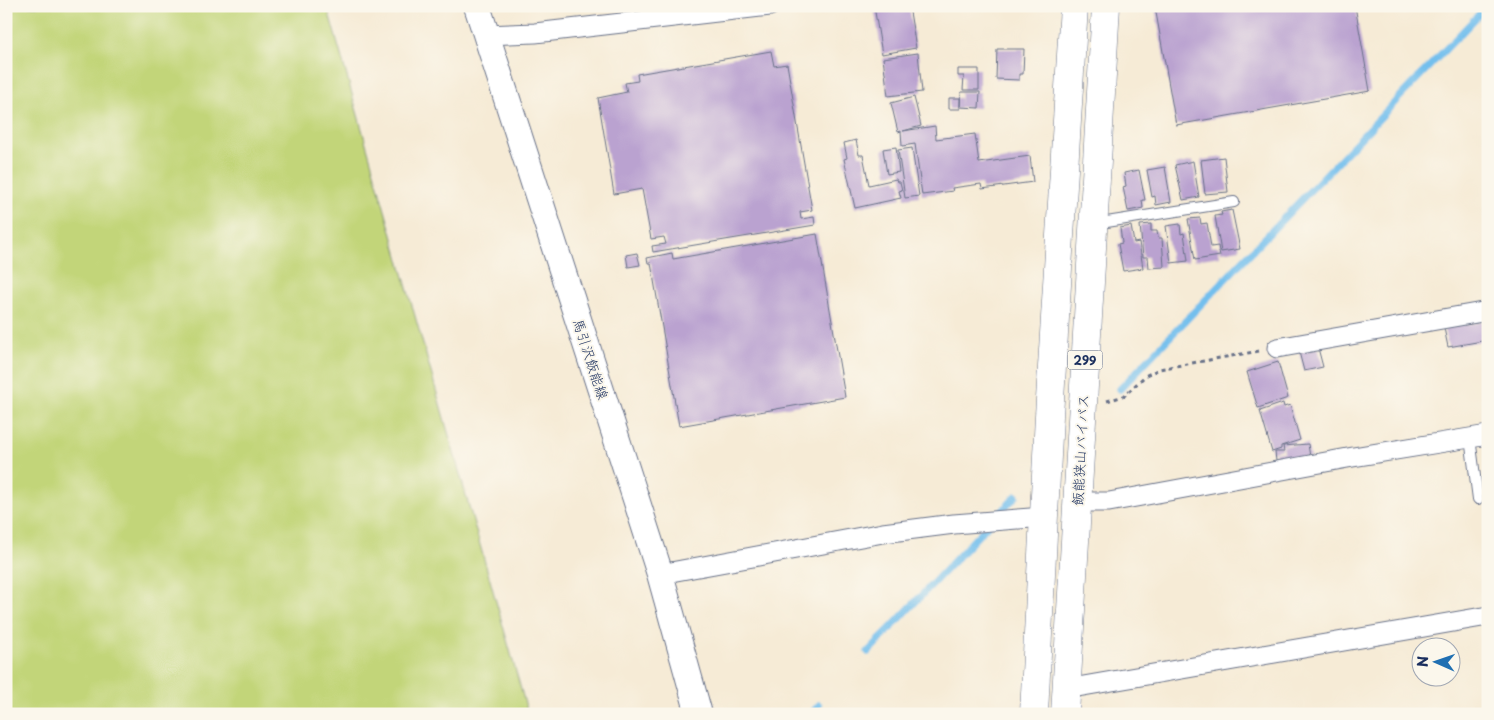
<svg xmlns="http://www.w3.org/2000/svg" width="1494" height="720" font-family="'Playpen Sans','Klee One',sans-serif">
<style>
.green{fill:#c2d579;stroke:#6e826c}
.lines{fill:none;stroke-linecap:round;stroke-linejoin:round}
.stream{stroke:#73bfed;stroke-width:7}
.building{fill:#baa2d0}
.service-casing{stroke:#687188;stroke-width:12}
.minor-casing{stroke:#687188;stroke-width:21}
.secondary-casing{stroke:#687188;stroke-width:28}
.trunk-casing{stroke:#687188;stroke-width:29}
.path{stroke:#687188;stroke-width:3;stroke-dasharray:4 4;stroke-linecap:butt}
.service{stroke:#fff;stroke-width:10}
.minor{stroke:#fff;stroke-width:19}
.secondary{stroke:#fff;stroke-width:26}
.trunk{stroke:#fff;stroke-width:28}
.labels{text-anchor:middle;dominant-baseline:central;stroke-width:4;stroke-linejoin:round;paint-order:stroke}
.shield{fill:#fbf7ec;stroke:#5e6b89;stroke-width:1}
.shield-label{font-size:12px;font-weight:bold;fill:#1b2f5e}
.street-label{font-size:14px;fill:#1b2f5e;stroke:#fbf7ec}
</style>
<rect width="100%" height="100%" fill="#fbf7ec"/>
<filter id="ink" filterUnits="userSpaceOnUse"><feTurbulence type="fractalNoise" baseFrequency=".02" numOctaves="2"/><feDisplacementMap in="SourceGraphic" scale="10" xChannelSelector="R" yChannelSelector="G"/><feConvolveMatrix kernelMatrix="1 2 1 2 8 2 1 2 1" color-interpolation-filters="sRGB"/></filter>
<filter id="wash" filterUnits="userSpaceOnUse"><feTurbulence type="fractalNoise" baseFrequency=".0096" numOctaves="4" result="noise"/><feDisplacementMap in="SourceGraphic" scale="20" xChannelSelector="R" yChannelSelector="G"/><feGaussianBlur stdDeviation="1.12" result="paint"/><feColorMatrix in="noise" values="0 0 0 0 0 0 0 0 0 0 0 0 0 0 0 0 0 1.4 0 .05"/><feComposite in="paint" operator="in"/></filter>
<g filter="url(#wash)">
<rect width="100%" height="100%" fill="#f6ebd6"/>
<path class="green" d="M6,6H327L528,714H6Z"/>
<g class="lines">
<path class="stream" d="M1120,389L1487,6
M996,518L1016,496
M868,652L988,525
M811,714L819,705"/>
</g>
<g id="blocks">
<path class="building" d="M874,6H909L916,48L882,54Z
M1159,6H1355L1370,91L1176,125L1155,7Z
M997,49H1024L1023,74H1019V80L996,79Z
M771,51L774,66L787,64L812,210L800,212L801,219L814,217L815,225L653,252L652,246L666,244L664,237L651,239L642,189L614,194L598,98L627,92L625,83L638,81L637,74Z
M918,53L922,92L888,96L883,58Z
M958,69H979V90H963L964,76H958Z
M961,92H980L979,108L960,107Z
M914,97L921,126L903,131L935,126L936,139L975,134L979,163L1030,156L1033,182L982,189L981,184L952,188L953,191L922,195L915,144L902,146L901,131L898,132L891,103Z
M949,98H960V109H949Z
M856,140L859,155H863L869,185L896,179L897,182H900L902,190L899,191L901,198L855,208L844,159L847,158L844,143Z
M896,147L899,172L887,174L883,149Z
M912,148L919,196L905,198L898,150Z
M1224,157L1228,192L1205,194L1201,160Z
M1193,161L1199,197L1183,200L1175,165Z
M1165,167L1171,202L1156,205L1155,196L1152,197L1147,170Z
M1139,170L1145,200H1142L1143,208L1128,211L1123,187L1126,186L1124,173Z
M1232,210L1240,249L1221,252L1215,216L1222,215L1221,212Z
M1200,218L1201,224L1207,223L1211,247L1218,246L1220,256L1195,260L1188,219Z
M1151,224V231H1157L1158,238H1162L1164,267L1149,268L1148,257H1143L1140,225Z
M1180,224L1181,234L1184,233L1188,261L1171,263L1166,226Z
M1131,226L1134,243L1139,242L1143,268L1123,271L1118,244L1122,243L1120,228Z
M817,234L845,397L679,426L651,263H648L647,258L672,253L673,259Z
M637,253L640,265L628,267L626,255Z
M1488,321V340L1448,347L1444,328Z
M1318,348L1323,367L1304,371L1299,352Z
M1278,362L1288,398L1258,408L1247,372Z
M1283,403L1284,407L1290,405L1300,440L1281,446V449L1272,452L1260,411Z
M1308,444L1310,457L1276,461L1275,452H1284L1283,446Z"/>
</g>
</g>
<g filter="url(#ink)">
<use href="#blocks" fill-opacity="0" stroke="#687188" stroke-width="1"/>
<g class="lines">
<g class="service-casing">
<path id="service" d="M1094,224L1234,202
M1470,438L1478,499"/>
</g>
<g class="minor-casing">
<path id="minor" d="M486,35L535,33L770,6
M1277,348L1488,311
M1077,502H1109L1353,457L1488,435
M660,574L883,533L954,524L1044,517
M1066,689L1488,616"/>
</g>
<g class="secondary-casing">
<path id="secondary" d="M477,6L635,496L660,574L699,714"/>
</g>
<g class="trunk-casing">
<path id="trunk" d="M1034,714L1049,416L1074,6
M1065,714L1106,6"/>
</g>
<path class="path" d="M1107,401L1124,396L1145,376L1159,369L1259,351"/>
<use href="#service" class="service"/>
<use href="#minor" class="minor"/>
<use href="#secondary" class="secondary"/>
<use href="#trunk" class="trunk"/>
</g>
</g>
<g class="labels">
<rect class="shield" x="1067.5" y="350.5" width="35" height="19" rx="4"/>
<g class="shield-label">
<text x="1085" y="360">299</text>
</g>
<g class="street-label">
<text transform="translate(591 359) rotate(72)">馬引沢飯能線</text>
<text transform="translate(1080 450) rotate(-87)">飯能狭山バイパス</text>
</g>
</g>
<rect width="1494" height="720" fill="none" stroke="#fbf7ec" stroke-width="25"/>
<g transform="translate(1436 662) rotate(272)"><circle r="24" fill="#fbf7ec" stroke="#a1a7b3"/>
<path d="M0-4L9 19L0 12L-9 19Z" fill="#1f6fb2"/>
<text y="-8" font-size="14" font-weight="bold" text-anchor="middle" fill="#1b2f5e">N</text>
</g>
</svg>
